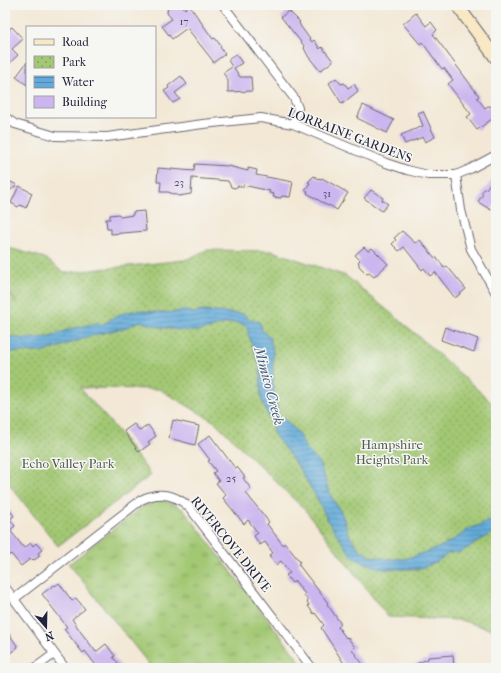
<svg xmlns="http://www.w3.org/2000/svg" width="501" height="673" font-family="'IM FELL French Canon',serif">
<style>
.grass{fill:url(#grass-tufts);stroke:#627557}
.park{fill:url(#park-dots);stroke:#627557}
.water{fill:url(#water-rules);stroke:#42668a}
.building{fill:#ccb6ef}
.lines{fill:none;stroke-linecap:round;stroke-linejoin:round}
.street-casing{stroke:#6b6771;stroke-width:10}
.secondary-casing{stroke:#6b6771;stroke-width:14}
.street{stroke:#fff;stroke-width:8}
.secondary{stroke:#f8e8c3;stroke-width:12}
.labels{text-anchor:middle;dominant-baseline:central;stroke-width:3;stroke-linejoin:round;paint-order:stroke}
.number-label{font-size:11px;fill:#4c4768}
.street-label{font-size:13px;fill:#22223b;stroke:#f6f6f2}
.park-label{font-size:13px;fill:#4f5c4f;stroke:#f6f6f2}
.water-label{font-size:14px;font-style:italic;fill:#3c587a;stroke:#f6f6f2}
</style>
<defs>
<pattern id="grass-tufts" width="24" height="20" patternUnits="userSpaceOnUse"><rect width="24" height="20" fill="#a3c873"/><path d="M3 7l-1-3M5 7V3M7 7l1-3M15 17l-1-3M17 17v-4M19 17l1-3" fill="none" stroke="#84a260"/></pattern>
<pattern id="park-dots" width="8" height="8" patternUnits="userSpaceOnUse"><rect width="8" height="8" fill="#a3c873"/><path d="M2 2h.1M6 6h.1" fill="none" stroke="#84a260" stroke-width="1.8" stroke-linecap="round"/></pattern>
<pattern id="water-rules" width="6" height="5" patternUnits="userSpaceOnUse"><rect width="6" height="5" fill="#62aad9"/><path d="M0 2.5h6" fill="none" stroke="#508ab1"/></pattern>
</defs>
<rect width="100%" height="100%" fill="#f6f6f2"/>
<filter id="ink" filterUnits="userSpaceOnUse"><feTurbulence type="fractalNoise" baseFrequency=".025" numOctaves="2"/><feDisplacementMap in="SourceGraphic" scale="8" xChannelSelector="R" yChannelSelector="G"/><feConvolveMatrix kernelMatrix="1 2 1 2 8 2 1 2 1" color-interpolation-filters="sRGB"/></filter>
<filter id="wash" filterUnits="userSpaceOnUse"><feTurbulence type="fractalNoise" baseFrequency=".012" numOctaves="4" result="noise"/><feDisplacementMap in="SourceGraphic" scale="16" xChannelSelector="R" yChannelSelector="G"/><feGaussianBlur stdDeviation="0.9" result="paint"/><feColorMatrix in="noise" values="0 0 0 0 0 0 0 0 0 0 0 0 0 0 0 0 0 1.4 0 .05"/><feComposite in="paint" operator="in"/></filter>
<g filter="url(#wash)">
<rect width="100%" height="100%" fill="#f3e8d5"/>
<path class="grass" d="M156,500C167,500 175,504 185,511L305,668H152L69,564L143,506Z"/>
<path class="park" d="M5,247L45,258L64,273L185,260L207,250L272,251L346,276L416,334L488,399L496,410V631L460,620L388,617L306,511L215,422L159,389L80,388L117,430L151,475L58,546L5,479V288L18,304L5,287Z"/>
<path class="water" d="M137,310L162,313L177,312L181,310L195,313L202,311L244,314L249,320H256L260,323L262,330L270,338L273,351V386L278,415L289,423L299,435L306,449L319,463L331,496L342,514L350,537L360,549L370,556L389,559H405L438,548L455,539L469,529L485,523L496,516V531L461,552L449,553L436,562L419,569H384L357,560L349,552L328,521L317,498L297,465L273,433L272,425L261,399L260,365L248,334V328C233,314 211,332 194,331C179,331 154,327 140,321L121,330L119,329L91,336L44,352H5V336L15,337L23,339L50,337L70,329L96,323L104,324L117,315Z"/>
<g id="blocks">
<path class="building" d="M168,5H182L185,9L189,5L213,39L215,38L221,46L220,47L225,54L213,63V61L187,28L172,39L162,26L172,19L167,13Z
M289,11L300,22L299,23L301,27L312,42L314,40L320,49L322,47L333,61L320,71L308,56L304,48L305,47L281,17Z
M416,13L426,26L431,22L437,30L433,34L479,96L477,98L485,108L488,106L496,107V116L477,130L467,117L471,114L448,84L453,80L444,68L442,69L422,42L420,44L403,24Z
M12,27L23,39L12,49L18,55L5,67V32Z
M236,54L242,63L234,68L240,77H251L252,91L228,92V80L223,73L232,67L228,60Z
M27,62V85L16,77Z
M181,76L187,84L175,93L180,99L173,103L164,91L169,88L168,86Z
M336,78L341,84L344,83L348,88L354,84L358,91L342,104L329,83Z
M363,105L394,120L387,133L357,118Z
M423,111L435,137L425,142L423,137L405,144L401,135L423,126L418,113Z
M195,164L228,166L248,171V168L257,170L256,175L293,182L290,197L282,196L281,198L273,197L274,194L269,193L270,191L243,185V187L238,186L235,188L231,187L228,181L192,178L191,194L179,196L168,192H160L161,182H157L158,168L194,171Z
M496,174V203L491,210L478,202L483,194L481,193L485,188L486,189Z
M314,176L318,179L319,178L321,179L322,178L348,193L337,210L329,205L328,206L307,193L308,192L305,190L310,183L308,182Z
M5,179L17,185L5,195Z
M19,186L32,193L26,208L20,205L18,207L11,203Z
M371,190L383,198L382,200L388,204L382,211L364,198Z
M144,211L146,231L111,234V229H107L106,219H110V215L119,214L120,217L133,215V212Z
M402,231L415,243L420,240L435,258L436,257L444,268L447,266L466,289L455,298L435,272L430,276L424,268L422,270L404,247L399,251L392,244L396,240L394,238Z
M364,247L368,251L372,248L388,264L374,277L369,273L367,274L359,266V263L358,262L360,260L355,255Z
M445,327L478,339L474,352L441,340Z
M173,420L199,426L195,445L169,438Z
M134,424L140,431L148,425L156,436L148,442L150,444L139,452L124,431Z
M210,435L235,468L237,467L245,477L243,478L251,489L246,493L269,522L267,524L283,545L285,543L300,562L298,564L328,603L327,604L341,624L338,627L346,638L347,637L355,647L352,650L366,668H347L321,628L324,625L315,613L314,614L308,606L309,605L307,602L308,601L304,595L305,594L295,581L292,583L286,575L290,573L281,561L276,565L269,556L273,553L265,542L260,545L254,536L258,533L248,520L244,524L223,498L226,495L216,483L219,481L213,473L216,471L208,461L210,460L198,444Z
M9,509L14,516L10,519L15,526L10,530L24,548L31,543L33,546L36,543L42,550L38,553L40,556L34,560L33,559L31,561L30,559L21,566L11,554L5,558V512Z
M59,583L72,601L76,598L85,609L72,619L80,631L96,652L106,644L115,656L113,657L122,668H98L85,651L83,653L64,629L67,627L42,594L54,585L55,586Z
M5,628L18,647L9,654L5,649Z
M453,655L454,668H406L428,659V657Z"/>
</g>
</g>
<g filter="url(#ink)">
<use href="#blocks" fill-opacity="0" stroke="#6b6771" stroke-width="1"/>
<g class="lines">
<g class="street-casing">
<path id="street" d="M223,5L294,98L298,108L293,124
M5,117L15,124L55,136L107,137L203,124L261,118L293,124L386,163L407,170L428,175H456L470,169L496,155
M456,175L461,210L471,249L496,293
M5,587L65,668
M14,599L141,500C158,491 175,494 189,507L312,668
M35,668L54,654"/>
</g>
<g class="secondary-casing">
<path id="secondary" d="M457,5L496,58"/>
</g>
<use href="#street" class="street"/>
<use href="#secondary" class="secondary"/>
</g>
</g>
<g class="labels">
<g class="number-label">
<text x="184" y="21">17</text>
<text x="179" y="182">23</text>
<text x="327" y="193">31</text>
<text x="231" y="478">25</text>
</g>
<g class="street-label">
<text transform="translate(350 135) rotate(21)">LORRAINE GARDENS</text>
<text transform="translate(231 544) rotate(51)">RIVERCOVE DRIVE</text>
</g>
<g class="park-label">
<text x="392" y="444">Hampshire<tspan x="392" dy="15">Heights Park</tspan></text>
<text x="68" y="463">Echo Valley Park</text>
</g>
<g class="water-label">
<text transform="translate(269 386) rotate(75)">Mimico Creek</text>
</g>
</g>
<rect width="501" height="673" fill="none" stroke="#f6f6f2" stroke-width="20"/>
<rect x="26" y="26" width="130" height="92" fill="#f6f6f2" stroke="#a1a1a9"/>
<rect x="34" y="39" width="20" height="6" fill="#f8e8c3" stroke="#a1a1a9"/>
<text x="62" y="46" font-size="12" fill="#22223b">Road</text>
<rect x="34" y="56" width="20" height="12" fill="url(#park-dots)" stroke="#a1a1a9"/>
<text x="62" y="66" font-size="12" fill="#22223b">Park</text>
<rect x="34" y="76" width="20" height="12" fill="url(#water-rules)" stroke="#a1a1a9"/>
<text x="62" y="86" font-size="12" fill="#22223b">Water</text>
<rect x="34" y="96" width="20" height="12" fill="#ccb6ef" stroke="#a1a1a9"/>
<text x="62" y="106" font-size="12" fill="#22223b">Building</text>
<g transform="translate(46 627) rotate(160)" stroke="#f6f6f2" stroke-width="3" paint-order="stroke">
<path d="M0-3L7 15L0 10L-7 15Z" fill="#22223b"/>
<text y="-6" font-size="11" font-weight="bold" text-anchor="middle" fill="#22223b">N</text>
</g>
</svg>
